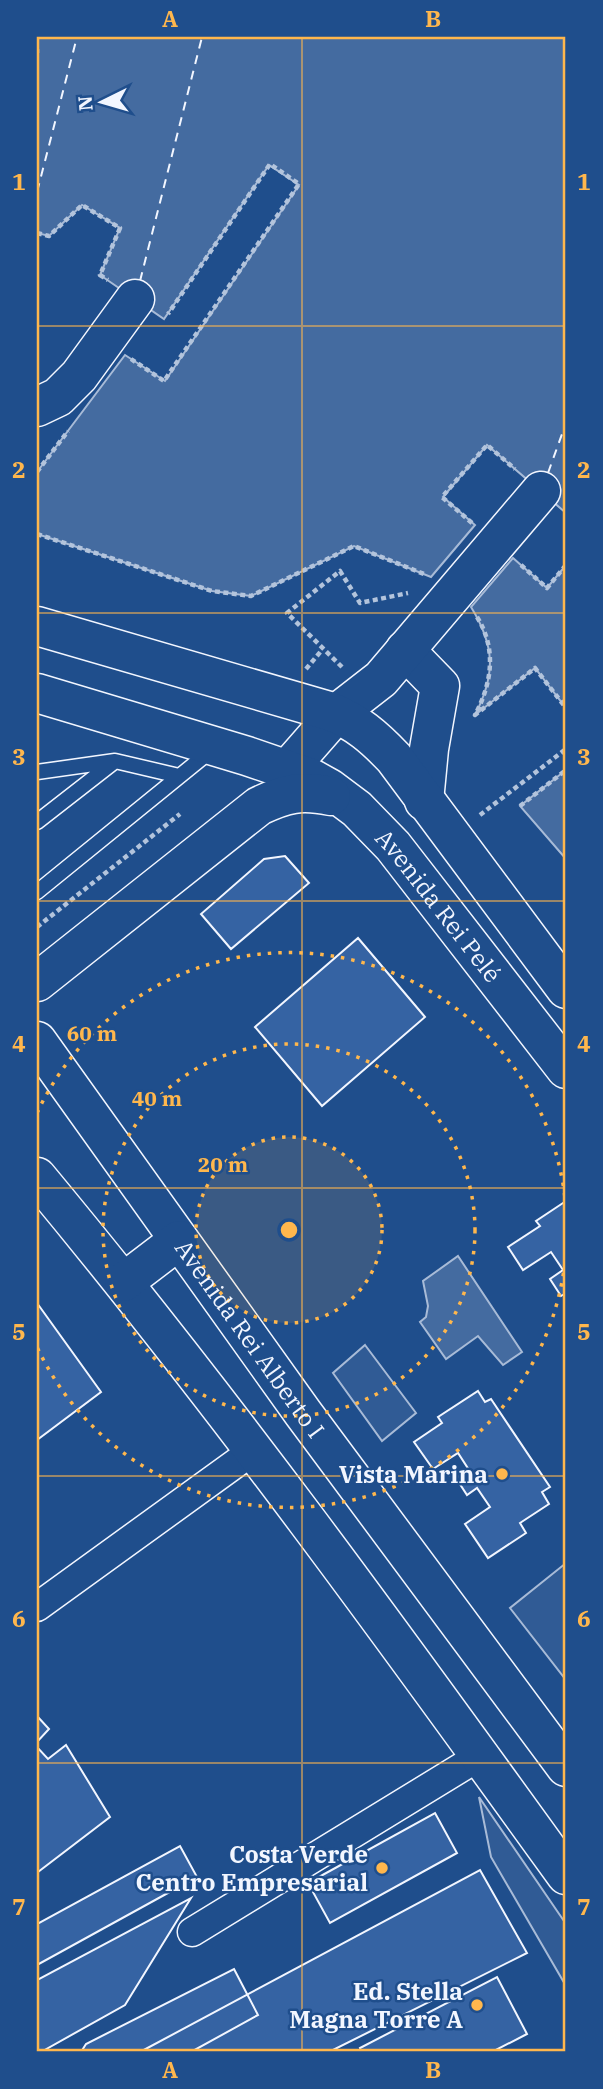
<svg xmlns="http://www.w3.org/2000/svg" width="603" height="2089" font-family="'IBM Plex Serif',serif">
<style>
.built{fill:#305b95;stroke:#a8bbd7;stroke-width:2}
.water{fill:#446ba0;stroke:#a8bbd7;stroke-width:2}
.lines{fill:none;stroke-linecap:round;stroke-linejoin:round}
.ferry{stroke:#f2f6ff;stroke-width:2;stroke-dasharray:9 7;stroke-linecap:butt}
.building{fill:#3563a3;stroke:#f2f6ff;stroke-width:2}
.lane-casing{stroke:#f2f6ff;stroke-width:17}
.street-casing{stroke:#f2f6ff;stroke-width:31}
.secondary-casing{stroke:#f2f6ff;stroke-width:41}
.primary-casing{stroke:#f2f6ff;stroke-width:41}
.path{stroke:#b3c4dc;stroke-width:4.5;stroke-dasharray:5 3.5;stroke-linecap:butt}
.lane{stroke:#1f4e8c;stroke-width:14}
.street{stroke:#1f4e8c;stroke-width:28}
.secondary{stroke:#1f4e8c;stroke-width:38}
.primary{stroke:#1f4e8c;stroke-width:38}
.grid{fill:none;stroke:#ffb74d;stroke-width:2;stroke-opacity:0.55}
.ring{fill:none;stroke:#ffb74d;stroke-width:3.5;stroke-dasharray:3.5 7}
.poi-dot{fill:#ffb74d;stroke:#1f4e8c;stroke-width:2.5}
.labels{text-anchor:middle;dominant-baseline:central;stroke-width:5;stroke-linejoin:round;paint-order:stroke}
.street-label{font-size:24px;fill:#f2f6ff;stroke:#1f4e8c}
.poi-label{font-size:24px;font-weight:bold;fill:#f2f6ff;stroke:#1f4e8c;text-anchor:end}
.centre{fill:#ffb74d;stroke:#1f4e8c;stroke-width:3.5}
.ring-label{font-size:21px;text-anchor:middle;font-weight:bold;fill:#ffb74d;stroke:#1f4e8c;stroke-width:5;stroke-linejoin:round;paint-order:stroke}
.neatline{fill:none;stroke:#ffb74d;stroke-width:2.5}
.grid-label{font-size:23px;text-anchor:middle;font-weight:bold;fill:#ffb74d}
</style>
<rect width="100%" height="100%" fill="#1f4e8c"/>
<path class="built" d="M365,1345L416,1413L382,1441L333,1373Z
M566,1563V1680L510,1608Z
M479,1797L566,1924V1986L491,1857Z"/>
<path class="water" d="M37,37H566V513L487,445L443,497L475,525L431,577L354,546L251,596L212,591L37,534V472L125,355L165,381L299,185L269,165L164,319L100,275L120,228L82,205L49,236L37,233Z
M513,558L547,588L566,565V708L535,668L475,715C496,674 495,646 471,607Z
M566,770V859L520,806Z
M458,1256L522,1352L503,1365L478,1336L446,1359L420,1322L426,1317L428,1306L423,1281Z"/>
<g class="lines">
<path class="ferry" d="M37,192L77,37
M140,281L202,37
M548,473L566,423"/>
</g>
<path class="building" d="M285,856L309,883L231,949L201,914L264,859Z
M358,938L425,1017L322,1106L255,1027Z
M566,1201V1293L561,1296L550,1279L563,1270L551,1252L523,1270L508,1247L540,1226L536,1221Z
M37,1303L101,1392L37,1440Z
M478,1391L485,1402L491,1399L550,1487L542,1492L549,1504L520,1523L526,1533L488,1558L465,1524L490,1507L477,1488L467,1495L456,1478L469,1470L458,1453L433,1469L414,1442L442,1423L438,1417Z
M37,1716L49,1729L37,1742Z
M66,1745L110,1817L38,1872L37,1747L48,1759Z
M435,1813L457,1853L330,1923L308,1883Z
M180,1846L197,1877L37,1965V1924Z
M480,1870L527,1953L329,2052H140Z
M191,1898L125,2005L41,2052H37V1980Z
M234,1969L258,2015L191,2052H81L86,2044Z
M497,1977L527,2034L492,2052H362L360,2048Z"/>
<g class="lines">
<g class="lane-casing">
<path id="lane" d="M37,772L115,761L179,776
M37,822L114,762
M37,892L213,749"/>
</g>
<g class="street-casing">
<path id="street" d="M37,1607L254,1450
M192,1932L480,1756"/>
</g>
<g class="secondary-casing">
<g id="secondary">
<path d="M405,650L440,686L429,749L424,801"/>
<path d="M287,770L336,714L381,679L541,491"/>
<path id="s1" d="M37,1041L303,1413L566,1767"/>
<path d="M37,1177C224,1402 395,1638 566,1875"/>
<path d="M124,1282L179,1240"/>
</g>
</g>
<g class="primary-casing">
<g id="primary">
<path d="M37,407L58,397L79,376L135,299"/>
<path d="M37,626L329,711C356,721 375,738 394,758L566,989"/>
<path id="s2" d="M37,693L247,756L311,778L329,788L357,809L393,846L566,1069"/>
<path d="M37,982L259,806C286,793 301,790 331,796"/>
</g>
</g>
<path class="path" d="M37,49V53
M37,233L49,236L82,205L120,228L100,275L108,280
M131,359L164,381L299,184L270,164L168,314
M37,472L68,431
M472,523L442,497L487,445L515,469
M37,534L212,591L251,596L354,546L424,574
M521,565L547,588L566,565
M477,617C497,649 492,683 475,715L535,668L566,708
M342,667L287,613L340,571L360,603L408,593
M306,669L322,650
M520,806L566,770
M480,815L566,749
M37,927L180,814"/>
<use href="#lane" class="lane"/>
<use href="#street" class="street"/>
<use href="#secondary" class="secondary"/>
<use href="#primary" class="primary"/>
</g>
<path class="grid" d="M302,37V2052M37,326H566M37,613H566M37,901H566M37,1188H566M37,1476H566M37,1763H566"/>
<circle cx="289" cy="1230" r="93" fill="#ffb74d" fill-opacity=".12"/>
<g class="ring">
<circle cx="289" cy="1230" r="93"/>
<circle cx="289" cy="1230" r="186"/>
<path d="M566 1252A278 278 0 0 1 37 1347M37 1113A278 278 0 0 1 566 1208"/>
</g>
<g class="poi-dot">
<circle cx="502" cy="1474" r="7"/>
<circle cx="382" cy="1868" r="7"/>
<circle cx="477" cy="2005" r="7"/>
</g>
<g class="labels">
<g class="street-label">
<text stroke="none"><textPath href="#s2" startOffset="469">Avenida Rei Pelé</textPath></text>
<text stroke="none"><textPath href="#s1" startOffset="366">Avenida Rei Alberto I</textPath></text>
</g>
<g class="poi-label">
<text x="488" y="1474">Vista Marina</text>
<text x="368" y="1854">Costa Verde<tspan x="368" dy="28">Centro Empresarial</tspan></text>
<text x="463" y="1991">Ed. Stella<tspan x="463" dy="28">Magna Torre A</tspan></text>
</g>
</g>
<circle cx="289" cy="1230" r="10" class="centre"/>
<g class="ring-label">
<text x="92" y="1041">60 m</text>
<text x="157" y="1106">40 m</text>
<text x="223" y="1172">20 m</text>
</g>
<rect width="603" height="2089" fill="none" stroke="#1f4e8c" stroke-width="77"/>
<g transform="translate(102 102) rotate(265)" stroke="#1f4e8c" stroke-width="5" paint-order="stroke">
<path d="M0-5L12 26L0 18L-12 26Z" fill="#f2f6ff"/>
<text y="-10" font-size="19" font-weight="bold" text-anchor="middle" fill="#f2f6ff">N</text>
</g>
<rect x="38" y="38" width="526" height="2012" class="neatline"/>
<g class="grid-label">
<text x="170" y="27">A</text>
<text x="433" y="27">B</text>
<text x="19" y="190">1</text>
<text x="584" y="190">1</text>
<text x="19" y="478">2</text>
<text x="584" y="478">2</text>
<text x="19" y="765">3</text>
<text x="584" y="765">3</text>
<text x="19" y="1052">4</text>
<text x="584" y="1052">4</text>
<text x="19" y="1340">5</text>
<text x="584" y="1340">5</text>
<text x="19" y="1627">6</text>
<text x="584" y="1627">6</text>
<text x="19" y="1915">7</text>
<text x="584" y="1915">7</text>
<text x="170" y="2078">A</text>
<text x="433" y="2078">B</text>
</g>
</svg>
